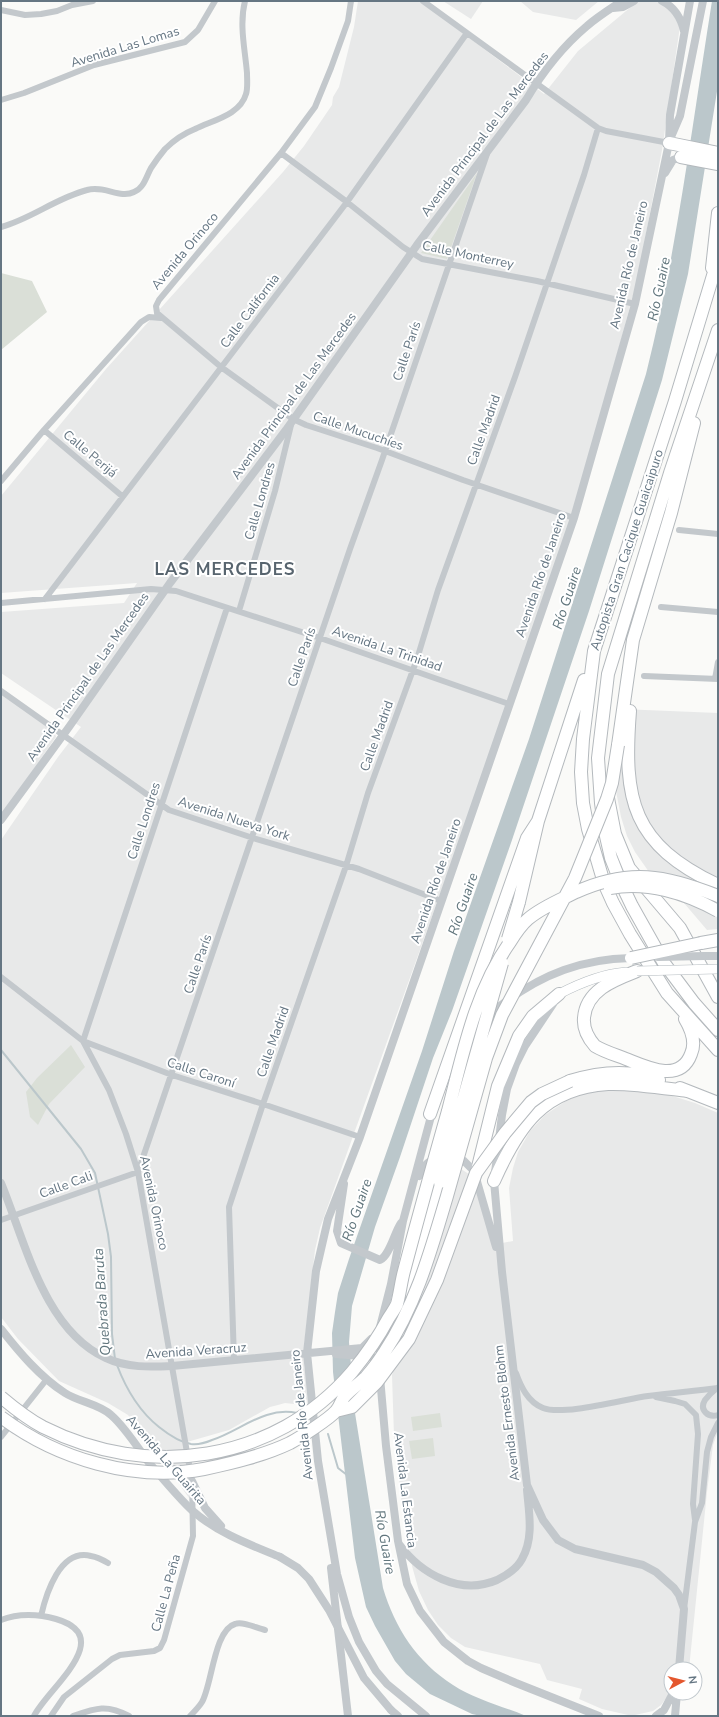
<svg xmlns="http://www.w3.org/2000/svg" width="719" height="1717" font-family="'Nunito Sans',sans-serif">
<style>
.built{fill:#e8e9e9}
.green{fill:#dadfd7}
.water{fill:#bbc7cb}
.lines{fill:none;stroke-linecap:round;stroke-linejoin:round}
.stream{stroke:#bbc7cb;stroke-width:2}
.secondary-casing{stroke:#b3babf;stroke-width:10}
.motorway-casing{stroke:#b4b9bd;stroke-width:14}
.minor{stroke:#c3c8cc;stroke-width:6}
.tertiary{stroke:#c3c8cc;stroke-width:8}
.secondary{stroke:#fff;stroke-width:9}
.motorway{stroke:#fff;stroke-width:12}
.secondary-bridge-casing{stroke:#b3babf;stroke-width:10;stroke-linecap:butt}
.motorway-bridge-casing{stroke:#b4b9bd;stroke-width:14;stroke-linecap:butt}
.tertiary-bridge{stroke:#c3c8cc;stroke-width:8}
.secondary-bridge{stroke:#fff;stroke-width:9}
.motorway-bridge{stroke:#fff;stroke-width:12}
.labels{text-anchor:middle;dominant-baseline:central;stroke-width:4;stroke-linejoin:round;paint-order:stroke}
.street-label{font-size:13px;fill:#657683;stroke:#fff}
.water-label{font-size:14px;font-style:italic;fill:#60757c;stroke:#fff}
.district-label{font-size:17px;font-weight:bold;letter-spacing:1px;fill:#57646e;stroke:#fff}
</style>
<rect width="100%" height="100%" fill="#fafaf8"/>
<path class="built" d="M358,1H420L544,94L578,51L638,1H664L671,6L680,26L662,150L637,281L580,490L498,733L320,1228L315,1250L304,1347V1365L311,1406L285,1403L278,1405L270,1407L229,1430L187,1442L189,1451V1498L153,1447L128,1415L108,1403L59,1381L18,1339L1,1317V840L58,757L81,727L1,673V612L124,603L137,583L1,593V496L106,369L283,172L304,146L332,105L333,97L339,87L354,27Z
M443,1H483L471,19Z
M520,1H599L576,20L533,12Z
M1,693L55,733L56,737L1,816Z
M621,709L718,713V929L707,930L678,896L649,872L635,852L627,836L621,817L616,791Z
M617,1088L663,1093L695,1103L718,1113V1431L713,1445L707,1492L689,1669H671V1686L667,1697L661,1705L653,1711L635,1715H628L602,1709L579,1699L582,1689L547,1680L540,1664L465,1647L451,1638L438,1625L428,1610L419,1591L412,1566L405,1517L402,1505L394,1436L392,1375L461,1169L475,1178L497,1244L513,1241L509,1188L513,1168L518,1152L530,1131L545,1115L566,1101L579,1095L590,1092Z"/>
<path class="green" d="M477,173L447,259L421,253Z
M1,273L32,281L47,312L1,350Z
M71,1045L85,1067L49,1104L38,1125L30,1117L26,1092L37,1078Z
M440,1413L442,1427L413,1431L411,1417Z
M433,1438L435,1456L412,1459L409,1441Z"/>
<path class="water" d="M712,1H718V85L688,274L662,380L589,611L512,840L452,1011L433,1058L400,1157L375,1227L352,1306L349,1342L355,1413L383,1588C395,1628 417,1662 453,1685C474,1699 502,1706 526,1716H481L472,1714L430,1694L406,1674L395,1661L375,1626L366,1607L355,1558L333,1372L332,1333L335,1312L338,1293L349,1259L422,1051L454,951L529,739L646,374C677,251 692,126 712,1Z"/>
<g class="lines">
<path class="stream" d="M1,1050L81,1149L95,1173L108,1234L111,1257L112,1334L115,1359
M117,1365C126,1389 139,1411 159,1427C169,1435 179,1442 191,1444C198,1445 205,1443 212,1440C240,1431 265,1406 297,1413
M328,1434L338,1468L347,1475"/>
<g class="secondary-casing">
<path id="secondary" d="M559,994C580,983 602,974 626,972"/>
</g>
<g class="motorway-casing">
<path id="motorway" d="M669,143L718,153
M681,157L718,164
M718,259L675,401L594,651L583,739L581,772L583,803L588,829L604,883L613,903L630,934L667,993L718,1050
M712,268L718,213
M718,330L670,473L608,674L598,758L601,803L605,832L611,858L620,881L632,906L664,963L694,1003L718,1030
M630,711C623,801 632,844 718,885
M618,745L633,640L671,513L694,423
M607,793L615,834L629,868L680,928L718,997
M519,902L538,821L584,680
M701,943L718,940
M637,971C614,980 586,990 584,1018C583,1029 588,1038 595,1046C605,1052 616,1055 626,1059C646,1067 680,1084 691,1054C696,1043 691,1029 685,1019
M570,1081C599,1072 630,1069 659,1080
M680,1088L718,1103
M430,1114L527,838L538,821
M477,1171L498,1086L519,1036L533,1016L559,994
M494,1181C518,1127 543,1088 608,1084C631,1083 663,1088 687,1091
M399,1300L413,1274L440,1182"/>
</g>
<path class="minor" d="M351,1L348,21L331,68L315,107L281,153L159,300L156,306L157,313L221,367L293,419L306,425L377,448L463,480L574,518
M423,1L598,128L606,131L669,143
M1,10L25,15L41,14L57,11L72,5L93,1
M1,100L24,93L94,65L185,42L198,30L215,1
M281,153L347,202L403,247L422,259L537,281L635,304
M1,227C31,219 56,198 87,190C104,185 120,199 134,192C144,188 146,177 151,168C155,162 160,155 165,149C173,141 185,133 195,129C213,120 240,115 246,94C248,88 247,80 247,73C245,49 239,25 245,1
M44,430L122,496
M1,481L44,430L141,322L149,317L161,318
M679,530L718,534
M45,599L347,202L467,33
M1,603L151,589L176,591L320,638L509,704
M661,607L718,612
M239,611L275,491L291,425
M644,676L718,679
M715,679L718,662
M1,691L169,810L253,838L359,869L441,901
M1,977L83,1041L109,1090L126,1134L138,1172L192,1481L193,1536L164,1640L160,1648L154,1651L120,1655L112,1659L64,1697L51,1716
M83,1041L227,608
M83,1041L172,1075L263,1104L360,1137
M138,1172L350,549L382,460L487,154
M1,1220L138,1172
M234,1360L229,1207L263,1104L346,866L368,793L417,659L438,590L515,377L584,175L598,128
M516,1373C521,1387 528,1402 543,1408C563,1416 625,1399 648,1396C671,1393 695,1391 718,1388
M717,1388C712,1392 708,1396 705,1400C699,1410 708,1418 718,1415
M656,1397L675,1401L685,1404L696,1415L698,1434L693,1504L695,1520
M1,1437L47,1379
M684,1609L695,1522L702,1503L707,1452L711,1437L718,1423
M41,1616C46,1594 60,1548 91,1556C97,1557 103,1560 108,1563
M1,1620C18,1613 39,1614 56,1619C118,1637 47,1689 34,1716
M73,1716C96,1708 107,1704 129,1716
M190,1716C194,1712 199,1707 202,1702C212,1685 214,1630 235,1624C243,1621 256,1628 265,1630"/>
<path class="tertiary" d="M662,1C674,7 681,18 684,31
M613,8L623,7L634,1
M671,137L680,116L703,1
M665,173L673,160L681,157
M1,820L69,727L170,583L286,430L417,245L526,100C542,73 562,47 587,26C597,17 610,9 622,1
M705,956H718
M553,1004L525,1046L516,1064L507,1089L502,1115L494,1181L502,1272L527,1485L543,1520L558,1540L575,1549L643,1565L656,1572L674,1588L679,1595L684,1609L679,1669
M471,1035C479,1021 491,1013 504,1003C543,974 582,959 631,958
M454,1157L464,1161L474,1171L496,1247
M419,1176C423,1166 427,1162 437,1158
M1,1183C25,1241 44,1330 106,1358C127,1368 150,1367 172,1366L362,1348L371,1339
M344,1184L337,1231L341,1243L380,1260C390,1255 394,1233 401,1223
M1,1329C19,1352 40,1377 65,1393C79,1402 99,1404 111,1415C125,1427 138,1448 149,1463C162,1477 180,1500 194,1512C218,1533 251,1545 280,1557
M336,1354L372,1357L376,1360L379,1367
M380,1359V1327L391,1284L403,1221L433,1109
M380,1377L386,1446L398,1541L407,1584L420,1611L444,1642L468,1661L481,1668L516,1683L599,1716
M192,1481L205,1508L221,1526
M399,1544C421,1574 460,1596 497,1580C507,1575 517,1569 522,1559C534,1538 529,1513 527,1490
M331,1568L348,1716
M391,1710L398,1716
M426,1716L387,1684L376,1671L359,1642L349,1617L337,1574L318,1461L307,1353L316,1271L328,1219L360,1137L574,518L635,304L669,143L670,115L690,1
M656,1716L664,1710L673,1693
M675,1716L677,1693"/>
<use href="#secondary" class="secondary"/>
<use href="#motorway" class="motorway"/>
<g class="secondary-bridge-casing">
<path id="secondary-bridge" d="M637,971L718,969"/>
</g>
<g class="motorway-bridge-casing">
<path id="motorway-bridge" d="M610,888C647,881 686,893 718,911
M508,939L519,902
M631,958L701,943
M440,1182L502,963
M1,1397C14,1408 28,1419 43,1427C148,1480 274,1463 352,1372C366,1355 378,1338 388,1319C391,1314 395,1309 397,1304C400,1293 401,1282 404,1271C418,1218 433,1164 448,1111C463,1053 475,992 510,942C515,934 521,925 528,919C542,907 560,900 576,892C629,868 666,875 718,896
M336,1411L352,1407L377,1382L409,1339L437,1280L476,1173L505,1133L531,1102L542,1094L570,1081
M1,1417C57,1459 134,1482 204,1469C233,1463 263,1456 290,1443C301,1437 329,1419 336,1411C340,1407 341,1401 344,1397C350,1390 359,1384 366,1377C372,1370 379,1361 384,1353C416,1305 431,1250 447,1196C460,1150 473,1104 486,1058L502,1015L575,878L607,799L612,783L618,745"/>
</g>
<path class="tertiary-bridge" d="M658,957L705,956
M280,1557L298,1568L309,1579L329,1610L364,1678L391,1710"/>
<use href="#secondary-bridge" class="secondary-bridge"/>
<use href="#motorway-bridge" class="motorway-bridge"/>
</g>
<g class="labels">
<g class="street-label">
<text transform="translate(125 47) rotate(-17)">Avenida Las Lomas</text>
<text transform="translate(485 134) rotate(-53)">Avenida Principal de Las Mercedes</text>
<text transform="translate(185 251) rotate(-50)">Avenida Orinoco</text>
<text transform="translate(468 255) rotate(12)">Calle Monterrey</text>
<text transform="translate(629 265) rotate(-77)">Avenida Río de Janeiro</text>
<text transform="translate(250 311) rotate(-53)">Calle California</text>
<text transform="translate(407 351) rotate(-71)">Calle París</text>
<text transform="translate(294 396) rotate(-54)">Avenida Principal de Las Mercedes</text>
<text transform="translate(484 430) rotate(-70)">Calle Madrid</text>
<text transform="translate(358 431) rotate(19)">Calle Mucuchíes</text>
<text transform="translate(90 454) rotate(40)">Calle Perijá</text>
<text transform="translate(260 501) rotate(-74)">Calle Londres</text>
<text transform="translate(627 550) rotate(-72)">Autopista Gran Cacique Guaicaipuro</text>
<text transform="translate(541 575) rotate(-71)">Avenida Río de Janeiro</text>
<text transform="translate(387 649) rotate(19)">Avenida La Trinidad</text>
<text transform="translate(302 657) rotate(-71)">Calle París</text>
<text transform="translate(88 677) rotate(-55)">Avenida Principal de Las Mercedes</text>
<text transform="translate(377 736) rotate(-70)">Calle Madrid</text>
<text transform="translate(234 819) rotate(18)">Avenida Nueva York</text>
<text transform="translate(144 821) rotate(-72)">Calle Londres</text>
<text transform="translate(436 881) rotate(-71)">Avenida Río de Janeiro</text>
<text transform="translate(198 964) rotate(-71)">Calle París</text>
<text transform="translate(273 1042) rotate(-71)">Calle Madrid</text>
<text transform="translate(201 1073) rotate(18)">Calle Caroní</text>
<text transform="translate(66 1185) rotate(-20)">Calle Cali</text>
<text transform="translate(154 1203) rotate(78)">Avenida Orinoco</text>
<text transform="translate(196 1351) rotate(-4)">Avenida Veracruz</text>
<text transform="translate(507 1413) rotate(-97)">Avenida Ernesto Blohm</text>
<text transform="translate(302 1415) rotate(-96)">Avenida Río de Janeiro</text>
<text transform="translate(166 1460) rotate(49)">Avenida La Guairita</text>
<text transform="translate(405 1490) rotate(83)">Avenida La Estancia</text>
<text transform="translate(166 1593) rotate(-75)">Calle La Peña</text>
</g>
<g class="water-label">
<text transform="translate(659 289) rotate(-78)">Río Guaire</text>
<text transform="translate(567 598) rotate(-72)">Río Guaire</text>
<text transform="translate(463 904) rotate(-71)">Río Guaire</text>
<text transform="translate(357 1210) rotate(-71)">Río Guaire</text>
<text transform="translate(102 1302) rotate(-94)">Quebrada Baruta</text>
<text transform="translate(385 1542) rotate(80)">Río Guaire</text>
</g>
<g class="district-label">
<text x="225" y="569">LAS MERCEDES</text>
</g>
</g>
<rect width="719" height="1717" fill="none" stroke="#657683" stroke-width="4"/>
<g transform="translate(683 1681) rotate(83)"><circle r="19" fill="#ffffff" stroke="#c1c8cd"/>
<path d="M0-3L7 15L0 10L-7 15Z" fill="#e4572e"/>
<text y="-6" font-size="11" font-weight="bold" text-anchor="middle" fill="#657683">N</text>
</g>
</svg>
